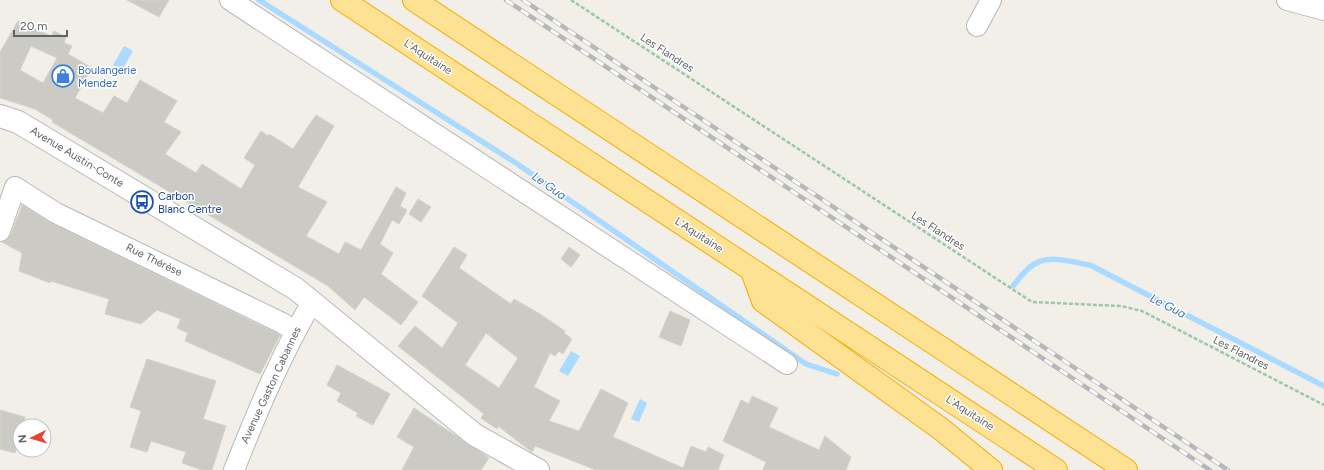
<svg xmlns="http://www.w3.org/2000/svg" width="1324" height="470" font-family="Figtree,sans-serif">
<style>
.water{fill:#aadaff}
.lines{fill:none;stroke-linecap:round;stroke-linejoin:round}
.stream{stroke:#aadaff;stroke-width:5.5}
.building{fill:#cccac5;stroke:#d6d1c6;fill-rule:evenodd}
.minor-casing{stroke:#b5b8bc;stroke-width:22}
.secondary-casing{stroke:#b6babf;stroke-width:24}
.motorway-casing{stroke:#f9ab00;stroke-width:24}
.path{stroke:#9cc7a9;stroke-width:2.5;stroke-dasharray:4 2;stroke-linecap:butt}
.minor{stroke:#fff;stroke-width:20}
.secondary{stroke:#fff;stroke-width:22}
.motorway{stroke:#fde293;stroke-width:22}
.rail-casing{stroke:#b6b7b8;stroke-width:4.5}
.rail{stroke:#fff;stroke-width:3;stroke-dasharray:9;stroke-linecap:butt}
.labels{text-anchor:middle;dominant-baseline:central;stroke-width:3;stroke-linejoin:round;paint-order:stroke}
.street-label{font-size:11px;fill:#5f6368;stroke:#fff}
.shop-label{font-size:11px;fill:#366cbe;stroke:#fff;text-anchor:start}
.transit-label{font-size:11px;fill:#164399;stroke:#fff;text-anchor:start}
.water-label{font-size:12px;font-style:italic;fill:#4174aa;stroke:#fff}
</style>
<rect width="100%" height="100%" fill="#f1efe8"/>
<path class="water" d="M124,46L133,51L122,70L113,65Z
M571,351L580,356L568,376L559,371Z
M640,399L647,403L639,422L631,419Z"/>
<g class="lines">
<path class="stream" d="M259,0L516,163L806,364L837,374
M1013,286C1020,277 1030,264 1041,261C1054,256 1076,263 1090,265L1324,386"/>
</g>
<path class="building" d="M127,0H169L159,17Z
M18,21L51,36L54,31L66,37L64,43L72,46L68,54L92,68L75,98L103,113L114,96L127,103L140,80L177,101L164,122L181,132L165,154L196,173L202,164L241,189L255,165L244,158L261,131L268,136L269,134L293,149L316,115L334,126L298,187L327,202L306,236L339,254L345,242L361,250L396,187L406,193L400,206L407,210L399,224L392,220L380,244L393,253L381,274L418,302L401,325L364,297L355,310L328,286L52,122L53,120L35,109L0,98V52ZM31,46L57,58L43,83L20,70Z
M418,199L431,207L421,222L409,214Z
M22,205L51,223L280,335L260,374L185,341L188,333L177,328L181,319L157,310L141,324L105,314L109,299L51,281L50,283L19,271L22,253L2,242L7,240L11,235Z
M454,247L467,255L459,268L511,304L514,299L540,314L565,331L564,333L572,339L563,354L559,351L555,356L550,353L534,387L560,401L549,421L579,431L601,389L628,403L613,437L683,468L691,446L706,452L708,447L724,455L718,470H596L535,446L532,452L498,426L497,429L481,418L484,414L398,346L415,326L442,348L458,323L422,296ZM486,333L518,358L499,388L465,365Z
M569,247L580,255L571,267L561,259Z
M670,311L690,320L681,346L659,337Z
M147,359L216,381L203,419L226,426L212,470H202L182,463L186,452L151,441L147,452L130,447L141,411L130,407Z
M337,365L390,394L373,425L356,416L358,413L337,401L341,393L327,385Z
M752,396L778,408L769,427L819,450L825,436L851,457L846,470H763L766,462L723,441L741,400L749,404Z
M414,408L489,458L481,470H402L414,447L397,437Z
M0,410L25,417L23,426H20V436L15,453L0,449Z"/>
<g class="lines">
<g class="minor-casing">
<path id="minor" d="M230,0L787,364
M1287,0L1324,10
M977,26L991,0
M0,231L15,187L56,213L282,323L295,331
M234,470C257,412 281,355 312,302"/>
</g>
<g class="secondary-casing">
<path id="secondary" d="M0,116L18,122L296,289L475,435L538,470"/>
</g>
<g class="motorway-casing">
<path id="motorway" d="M342,0L1056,470
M414,0L1126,470
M752,271L763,301L941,429L991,470"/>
</g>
<path class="path" d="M571,0L1032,302L1121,306L1142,311L1324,405"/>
<use href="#minor" class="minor"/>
<use href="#secondary" class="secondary"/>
<use href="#motorway" class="motorway"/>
<g class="rail-casing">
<path id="rail" d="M506,0L1210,470
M523,0L1228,470"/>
</g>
<use href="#rail" class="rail"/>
</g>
<defs>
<g id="shop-ring" transform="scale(1.15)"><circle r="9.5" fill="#fff" stroke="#3f7fe0" stroke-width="1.5"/><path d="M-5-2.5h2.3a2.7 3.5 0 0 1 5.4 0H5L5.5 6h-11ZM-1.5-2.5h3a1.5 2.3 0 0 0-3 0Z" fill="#3f7fe0"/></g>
<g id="bus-ring" transform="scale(1.15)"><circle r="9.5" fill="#fff" stroke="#1a4fb4" stroke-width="1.5"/><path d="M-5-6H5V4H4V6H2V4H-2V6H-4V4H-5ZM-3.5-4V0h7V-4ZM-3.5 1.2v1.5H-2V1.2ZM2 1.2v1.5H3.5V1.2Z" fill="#1a4fb4"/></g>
</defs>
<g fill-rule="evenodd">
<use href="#shop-ring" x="63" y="76"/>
<use href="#bus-ring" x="142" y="202"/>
</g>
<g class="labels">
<g class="street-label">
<text transform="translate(667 53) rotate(33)">Les Flandres</text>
<text transform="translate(428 57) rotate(33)">L'Aquitaine</text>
<text transform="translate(77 157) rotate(31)">Avenue Austin-Conte</text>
<text transform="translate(938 231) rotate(33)">Les Flandres</text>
<text transform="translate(699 235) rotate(33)">L'Aquitaine</text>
<text transform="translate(154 260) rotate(26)">Rue Thérèse</text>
<text transform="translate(1241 353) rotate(27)">Les Flandres</text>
<text transform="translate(271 385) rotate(-65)">Avenue Gaston Cabannes</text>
<text transform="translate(970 413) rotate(33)">L'Aquitaine</text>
</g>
<g class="shop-label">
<text x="78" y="70">Boulangerie<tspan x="78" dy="13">Mendez</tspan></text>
</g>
<g class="transit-label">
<text x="158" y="196">Carbon<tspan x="158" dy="13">Blanc Centre</tspan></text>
</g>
<g class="water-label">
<text transform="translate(549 186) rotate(35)">Le Gua</text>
<text transform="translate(1168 306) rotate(27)">Le Gua</text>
</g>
</g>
<g transform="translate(32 438) rotate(265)"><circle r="19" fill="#ffffff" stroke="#bfc1c3"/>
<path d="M0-3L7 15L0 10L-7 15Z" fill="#ea4335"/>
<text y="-6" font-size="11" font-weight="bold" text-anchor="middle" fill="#5f6368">N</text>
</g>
<path d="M14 30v6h53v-6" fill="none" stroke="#5f6368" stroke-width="2"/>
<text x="20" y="30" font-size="12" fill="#5f6368" stroke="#ffffff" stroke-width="3" paint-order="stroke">20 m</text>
</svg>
